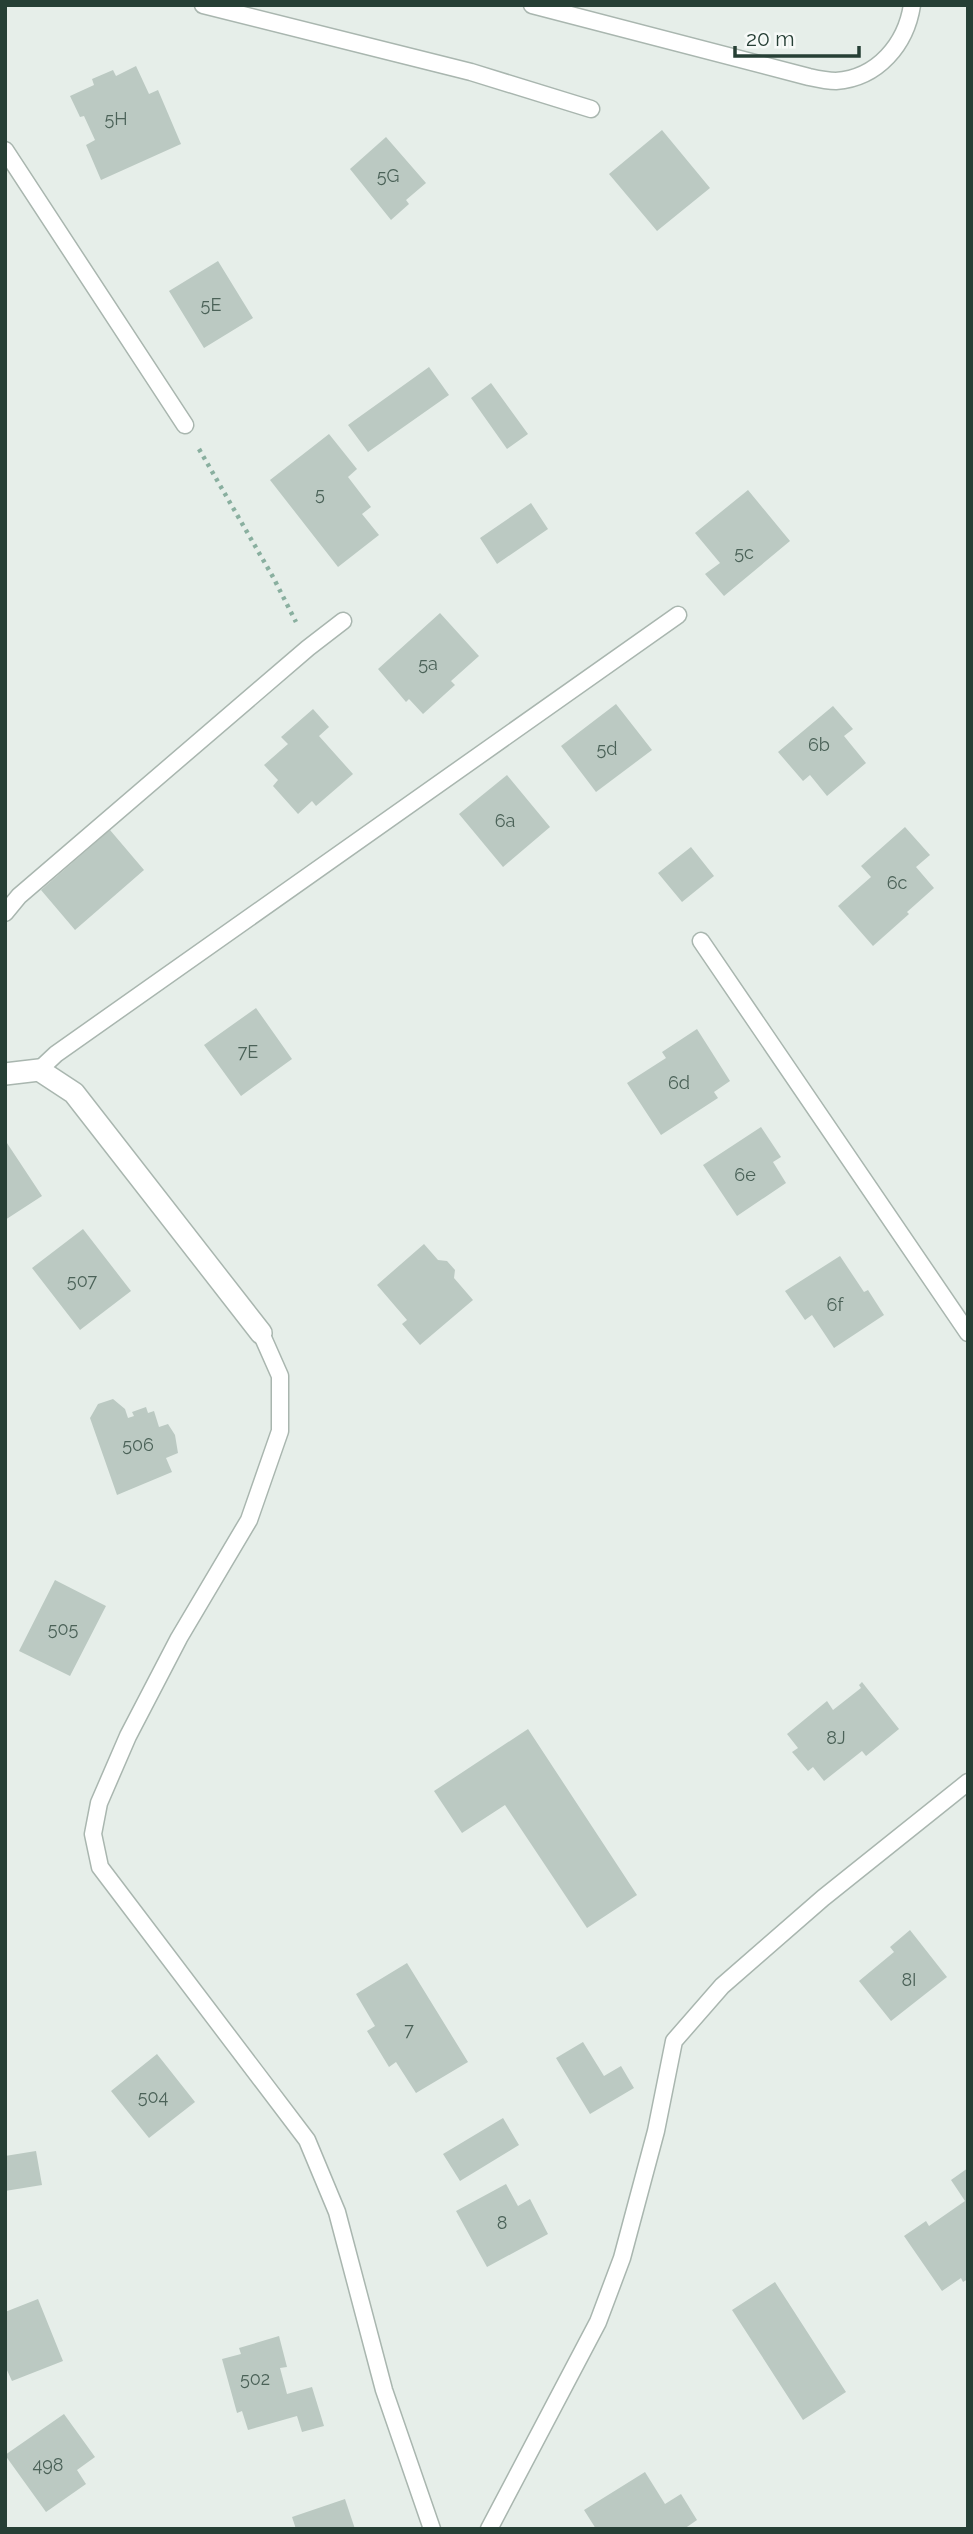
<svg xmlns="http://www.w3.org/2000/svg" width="973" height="2534" font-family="Raleway,sans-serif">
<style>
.building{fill:#bbc9c2}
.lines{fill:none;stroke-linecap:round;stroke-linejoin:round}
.service-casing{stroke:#a9b6af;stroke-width:19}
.minor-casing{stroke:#a9b6af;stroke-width:24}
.path{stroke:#89af9f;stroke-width:4.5;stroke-dasharray:3.5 5;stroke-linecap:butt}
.service{stroke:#fff;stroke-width:16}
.minor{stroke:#fff;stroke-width:21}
.labels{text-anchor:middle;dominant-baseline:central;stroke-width:5;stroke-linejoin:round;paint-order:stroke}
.number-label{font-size:18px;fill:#4b6258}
</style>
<rect width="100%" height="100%" fill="#e6eee9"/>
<path class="building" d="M136,66L149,94L158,90L181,144L101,180L86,145L95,140L84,116L80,117L70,96L94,85L92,79L113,70L116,76Z
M662,130L710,188L657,231L609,174Z
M386,137L426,183L406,200L409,204L391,220L350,169Z
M218,261L253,318L204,348L169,291Z
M429,367L449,395L368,452L348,425Z
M491,383L528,434L507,449L471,398Z
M329,434L357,469L348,477L371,507L362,514L379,535L338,567L270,480Z
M748,490L790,541L724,596L705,574L720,563L695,533Z
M531,503L548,529L497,564L480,538Z
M440,613L479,656L451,681L455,685L423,714L409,699L406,702L378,669Z
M616,704L652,750L596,792L561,746Z
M833,706L853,729L844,736L866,763L827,796L810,775L803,781L778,752Z
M313,709L329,727L319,736L353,774L316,806L312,801L298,814L273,786L278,780L264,765L288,744L281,737Z
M507,775L550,827L503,867L459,814Z
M905,827L930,855L916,867L934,888L907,912L909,914L873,946L838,906L871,877L861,866Z
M110,830L144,870L75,930L41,890Z
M691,847L714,876L682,902L658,873Z
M256,1008L292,1059L241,1096L204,1045Z
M697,1029L730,1081L714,1092L718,1098L661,1135L627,1083L666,1058L662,1052Z
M761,1127L781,1157L773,1162L786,1183L737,1216L703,1165Z
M5,1140L42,1196L5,1220Z
M83,1229L131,1291L80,1330L32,1268Z
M424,1244L438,1260L447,1261L455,1270L454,1278L473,1300L420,1345L402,1324L407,1320L377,1285Z
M840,1256L864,1292L868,1290L884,1315L834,1348L812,1315L805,1320L785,1291Z
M113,1399L125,1409L128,1418L134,1416L132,1412L146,1407L148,1413L154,1411L159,1427L168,1424L175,1435L178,1453L166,1458L172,1472L117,1495L90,1418L98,1404Z
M55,1580L106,1606L70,1676L19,1651Z
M862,1682L899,1729L866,1756L862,1751L824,1781L813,1767L808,1771L792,1752L798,1748L787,1734L827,1701L833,1710L861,1688L859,1685Z
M528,1729L637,1895L587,1928L505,1805L462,1833L434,1791Z
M910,1930L947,1977L891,2021L859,1981L894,1952L890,1947Z
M407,1963L468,2062L416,2093L396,2062L389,2067L367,2031L375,2026L356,1994Z
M583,2042L604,2076L621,2066L634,2088L590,2114L556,2058Z
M157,2054L195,2102L149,2138L111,2091Z
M503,2118L519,2145L460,2181L443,2154Z
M36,2151L42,2185L5,2191V2156Z
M968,2168V2279L963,2282L961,2278L942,2291L904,2236L926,2221L929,2226L965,2201L951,2180Z
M506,2184L518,2206L530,2199L548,2234L487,2267L456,2211Z
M775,2282L846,2392L803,2420L732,2310Z
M38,2299L63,2361L12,2381L5,2366V2312Z
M279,2336L287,2367L280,2368L287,2394L312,2387L324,2426L302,2432L297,2416L248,2430L242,2411L237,2413L222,2359L241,2354L239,2348Z
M64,2414L95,2457L77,2470L86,2484L46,2512L5,2455Z
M645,2472L665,2504L681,2494L697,2520L684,2529H596L584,2510Z
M345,2499L355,2529H296L292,2517Z"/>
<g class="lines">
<g class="service-casing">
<path id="service" d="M203,5L471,72L591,109
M532,5L809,77C818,79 828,81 836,81C878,78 906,44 912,5
M5,150L185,425
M5,913L19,896L308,648L343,621
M701,941L968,1333
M39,1070L56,1054L678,615
M261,1333L280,1376V1431L249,1520L179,1638L128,1736L99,1803L93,1834L100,1867L307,2140L337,2212L384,2390L432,2529
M489,2529L598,2322L622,2258L656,2131L674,2041L722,1986L823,1898L968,1782"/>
</g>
<g class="minor-casing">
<path id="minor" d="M5,1074L39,1070L74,1093L261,1333"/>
</g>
<path class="path" d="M199,449L273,577L296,622"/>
<use href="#service" class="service"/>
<use href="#minor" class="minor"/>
</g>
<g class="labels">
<g class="number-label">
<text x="116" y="118">5H</text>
<text x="388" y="175">5G</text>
<text x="211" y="304">5E</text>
<text x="320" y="493">5</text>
<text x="744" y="552">5c</text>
<text x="428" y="663">5a</text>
<text x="819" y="744">6b</text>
<text x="607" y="748">5d</text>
<text x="505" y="820">6a</text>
<text x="897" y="882">6c</text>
<text x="248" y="1051">7E</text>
<text x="679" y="1082">6d</text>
<text x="745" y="1174">6e</text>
<text x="82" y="1280">507</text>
<text x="835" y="1304">6f</text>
<text x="138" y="1444">506</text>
<text x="63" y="1628">505</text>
<text x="836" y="1737">8J</text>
<text x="909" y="1979">8I</text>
<text x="409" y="2029">7</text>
<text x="153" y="2096">504</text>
<text x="502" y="2222">8</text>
<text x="255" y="2378">502</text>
<text x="48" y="2464">498</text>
</g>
</g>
<rect width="973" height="2534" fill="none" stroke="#263f35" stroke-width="14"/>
<path d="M735 46v10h124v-10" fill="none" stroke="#263f35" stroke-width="3.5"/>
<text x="746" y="46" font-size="21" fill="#263f35" stroke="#f7faf8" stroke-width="5" paint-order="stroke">20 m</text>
</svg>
